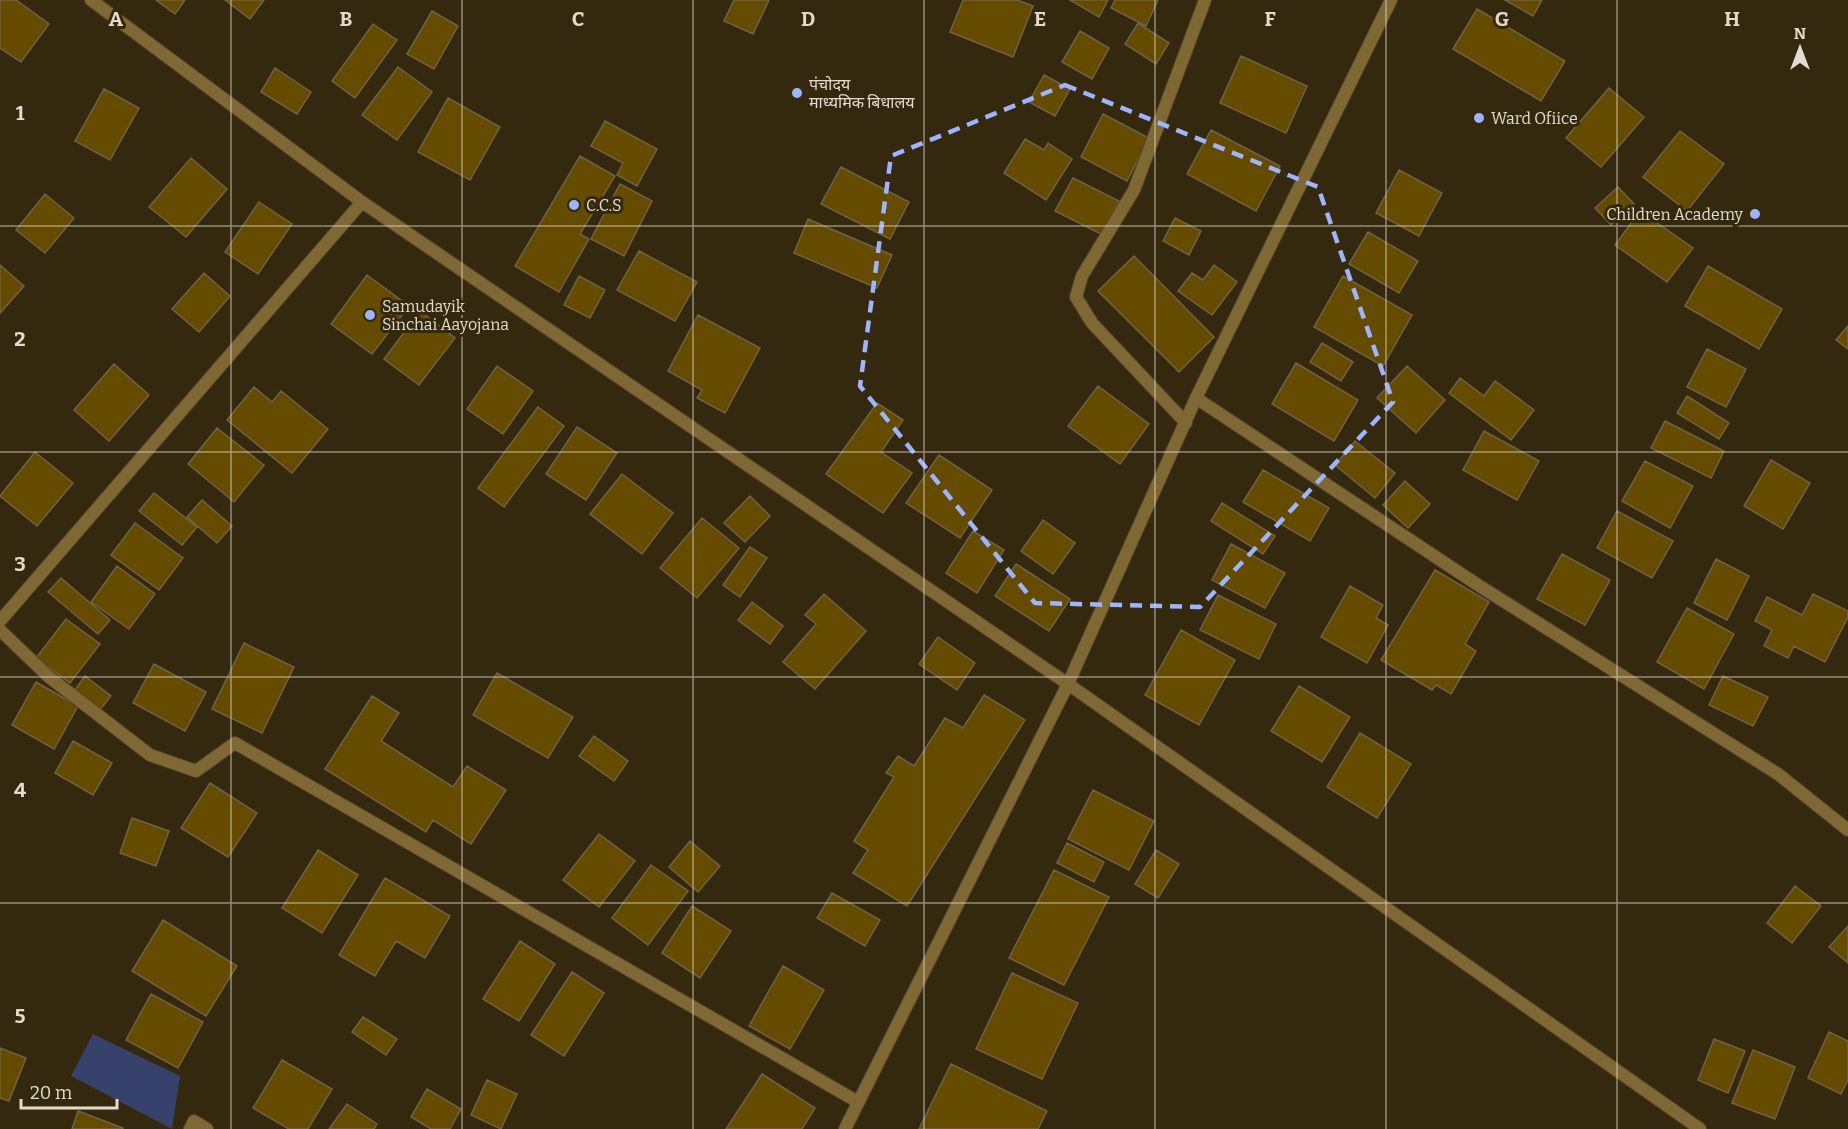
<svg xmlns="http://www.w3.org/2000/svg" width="1848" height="1129" font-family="Bitter,'Noto Sans Devanagari',serif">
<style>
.green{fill:#37426c}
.building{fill:#644b00;stroke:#6f6247;stroke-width:1.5}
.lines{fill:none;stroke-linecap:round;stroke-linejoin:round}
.minor-casing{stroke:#50452d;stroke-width:14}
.tertiary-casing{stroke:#50452d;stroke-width:14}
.minor{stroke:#7f6833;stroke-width:12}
.tertiary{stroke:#7f6833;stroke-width:12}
.marked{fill:none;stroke:#9eb4fd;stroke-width:4.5;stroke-dasharray:12 8;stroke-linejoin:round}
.grid{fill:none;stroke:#e3dccd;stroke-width:1.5;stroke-opacity:0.55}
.poi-dot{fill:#9eb4fd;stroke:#34280e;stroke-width:2}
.labels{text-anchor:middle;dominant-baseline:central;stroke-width:6;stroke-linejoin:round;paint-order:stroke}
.poi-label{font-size:16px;fill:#e3dccd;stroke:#34280e;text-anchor:start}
.grid-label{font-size:20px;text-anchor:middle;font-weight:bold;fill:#e3dccd;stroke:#34280e;stroke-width:6;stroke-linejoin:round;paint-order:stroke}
</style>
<rect width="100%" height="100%" fill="#34280e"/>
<path class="green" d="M93,1034L180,1076L172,1129L71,1076Z"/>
<path class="building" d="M0,0H16L49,24L21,62L0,48Z
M156,0H185L175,14Z
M225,0H264L250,19Z
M734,0H769L753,34L724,21Z
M963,0H1017L1033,6L1013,57L950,32Z
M1070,0H1108L1099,17Z
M1115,0H1158L1146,26L1111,8Z
M1505,0H1542L1533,16Z
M1477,9L1565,61L1541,101L1453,49Z
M432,11L458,26L434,69L407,54Z
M1138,23L1169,43L1156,64L1125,44Z
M373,24L397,40L355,98L332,81Z
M1080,31L1109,48L1092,79L1062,62Z
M1241,56L1307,86L1286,133L1220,103Z
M398,67L432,92L397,140L362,115Z
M275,68L311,92L297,114L261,92Z
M1044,75L1070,89L1055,116L1029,102Z
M1609,88L1644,117L1601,167L1566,138Z
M104,89L139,108L110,160L75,141Z
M448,98L500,127L470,180L418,152Z
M1103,114L1149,138L1127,181L1081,157Z
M605,121L657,149L637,186L617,175L623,163L591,146Z
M1211,130L1280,166L1256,211L1187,174Z
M1680,131L1724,164L1687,211L1643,177Z
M1025,139L1044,150L1048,143L1072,159L1046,200L1004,173Z
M580,156L615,176L580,234L589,239L559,292L515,266Z
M191,158L227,189L186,237L149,207Z
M841,167L909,202L890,239L821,204Z
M1399,170L1442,193L1419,236L1376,213Z
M1073,178L1119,201L1101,234L1055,211Z
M620,184L652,201L624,256L591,239Z
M1618,187L1634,204L1611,225L1595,208Z
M45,194L74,218L45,253L16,230Z
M259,202L292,224L258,274L225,252Z
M1640,211L1693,248L1667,282L1615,245Z
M1175,218L1201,231L1189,255L1163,241Z
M808,219L892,255L877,288L794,253Z
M1368,232L1418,261L1399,293L1349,264Z
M639,251L697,282L675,321L617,290Z
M1134,256L1214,337L1179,372L1098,291Z
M0,265L24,286L0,313Z
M1214,265L1237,282L1212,315L1178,291L1192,273L1203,280Z
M1708,266L1782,309L1759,349L1685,306Z
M204,273L230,296L199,332L172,309Z
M367,275L409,306L372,354L331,324Z
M579,276L605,290L590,318L564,305Z
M1343,276L1412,315L1383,366L1314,327Z
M420,311L455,338L419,385L384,359Z
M698,315L760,348L725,413L697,398L702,390L668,371Z
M1848,326V349L1836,340Z
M1322,343L1353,362L1341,381L1310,362Z
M1707,349L1746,369L1726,407L1687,387Z
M1296,363L1358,400L1334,441L1272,404Z
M114,364L149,395L109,441L74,410Z
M497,366L533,391L503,434L467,409Z
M1407,366L1445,400L1416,433L1377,398Z
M1460,378L1484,396L1495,381L1534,410L1511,440L1449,393Z
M1098,386L1149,424L1120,464L1068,426Z
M254,387L272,402L281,391L328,429L292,473L227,420Z
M1687,396L1729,423L1719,439L1677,413Z
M877,403L903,420L881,452L912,473L883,513L826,474Z
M538,407L564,426L504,507L478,488Z
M1665,421L1724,451L1711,478L1651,448Z
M577,427L617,453L586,500L546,474Z
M217,428L264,465L234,502L188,464Z
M1484,431L1539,461L1517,500L1463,470Z
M1355,441L1395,473L1375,498L1335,465Z
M35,452L73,483L37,526L0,496Z
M939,455L992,490L960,538L906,503Z
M1771,460L1810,483L1783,529L1744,506Z
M1645,461L1693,486L1670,528L1622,501Z
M1263,470L1329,508L1310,541L1243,502Z
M622,474L673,513L642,554L590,514Z
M1405,481L1430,504L1408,528L1383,505Z
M154,493L197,527L182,545L139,511Z
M750,496L770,516L745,542L724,523Z
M202,500L232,526L217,543L187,517Z
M1222,503L1275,536L1263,554L1211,521Z
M1617,511L1673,541L1652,578L1597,548Z
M702,518L739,548L697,598L660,568Z
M1043,520L1075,543L1053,574L1021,551Z
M135,523L183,558L159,590L111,555Z
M973,531L1004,550L977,593L946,573Z
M1231,544L1285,573L1265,608L1212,580Z
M750,547L767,558L740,597L723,585Z
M1562,554L1610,580L1585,625L1537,599Z
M1716,559L1749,576L1727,620L1694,603Z
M1016,564L1070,599L1049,631L995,596Z
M117,566L155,594L129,629L91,602Z
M1435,570L1489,602L1465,644L1476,651L1451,694L1436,685L1432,690L1381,660Z
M61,578L110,620L98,634L48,592Z
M1350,586L1383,605L1376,618L1388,625L1367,663L1321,637Z
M824,594L866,631L815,689L783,662L816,624L805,615Z
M1813,594L1848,611V617L1825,662L1794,646L1788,658L1764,646L1772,630L1755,621L1767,597L1802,615Z
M1218,595L1276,624L1259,659L1200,630Z
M752,602L783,626L770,644L738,620Z
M1687,608L1734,634L1704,689L1657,662Z
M66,619L100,644L70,683L36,658Z
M1181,630L1235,660L1199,725L1145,695Z
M938,637L975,663L957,690L919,664Z
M244,643L294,667L262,733L212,709Z
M154,664L206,692L185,731L133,703Z
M497,673L573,717L548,758L473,715Z
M85,676L111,696L99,711L74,691Z
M1723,676L1768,697L1753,726L1709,705Z
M36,682L78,706L54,749L12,725Z
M1299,686L1350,717L1322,762L1271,731Z
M984,695L1025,720L907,906L853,873L868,850L854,841L894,777L886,773L898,756L914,766L945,718L963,728Z
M372,696L399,713L381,741L453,787L467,766L506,790L471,844L433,820L426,832L325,769Z
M1360,733L1411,764L1377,818L1327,787Z
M594,736L628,761L614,781L579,756Z
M73,741L112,763L93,795L55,773Z
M210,783L257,813L228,857L181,828Z
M1093,790L1154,821L1129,870L1068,839Z
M132,818L169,831L156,866L120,853Z
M599,834L635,861L599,907L563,880Z
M690,841L720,866L698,892L669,867Z
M1067,843L1104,862L1094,882L1057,863Z
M318,850L358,875L322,933L282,908Z
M1156,850L1179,864L1158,898L1135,884Z
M651,865L688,891L648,945L612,918Z
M1054,870L1109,897L1064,985L1009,958Z
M385,878L450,916L425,958L396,941L375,976L339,955Z
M1795,886L1821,906L1792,943L1767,923Z
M832,893L880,920L865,946L817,918Z
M692,906L731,931L700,978L662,953Z
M163,920L237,966L206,1016L132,971Z
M1848,926V963L1829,947Z
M520,941L555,964L519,1021L483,999Z
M783,966L824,990L790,1049L749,1026Z
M572,972L604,993L564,1056L531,1035Z
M1012,973L1078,1003L1042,1079L976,1049Z
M151,994L203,1022L178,1068L126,1040Z
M363,1017L397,1039L386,1055L352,1032Z
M1829,1032L1848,1041V1080L1841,1094L1808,1078Z
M1714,1039L1745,1051L1728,1093L1698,1080Z
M0,1048L26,1058L9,1101L0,1098Z
M1753,1050L1795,1067L1775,1119L1732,1103Z
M282,1060L332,1089L308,1129H289L253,1108Z
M951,1064L1047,1111L1038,1129H919Z
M762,1074L815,1108L802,1129H726Z
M487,1080L517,1094L501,1129L471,1115Z
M427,1089L461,1109L450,1129H431L411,1117Z
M347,1104L377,1124L374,1129H329Z
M78,1111L123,1128V1129H72Z"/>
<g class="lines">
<g class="minor-casing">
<path id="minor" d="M91,0L362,202L1068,684L1700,1129
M1196,398L1481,587L1778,774L1848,830
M1186,423L1092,323L1076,297L1082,276L1134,190L1205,0
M0,621L362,202
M0,630L49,677L150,755L196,771L235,743L858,1102
M190,1129L194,1121L207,1129"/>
</g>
<g class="tertiary-casing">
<path id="tertiary" d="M845,1129L1068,684L1196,398L1391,0"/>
</g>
<use href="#minor" class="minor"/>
<use href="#tertiary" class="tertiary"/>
</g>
<path class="marked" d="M1065,85L1318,187L1393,402L1200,607L1035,603L860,386L891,156Z"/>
<path class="grid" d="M231,0V1129M462,0V1129M693,0V1129M924,0V1129M1155,0V1129M1386,0V1129M1617,0V1129M0,226H1848M0,452H1848M0,677H1848M0,903H1848"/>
<g class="poi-dot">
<circle cx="797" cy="93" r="6"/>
<circle cx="1479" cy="118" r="6"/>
<circle cx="574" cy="205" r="6"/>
<circle cx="1755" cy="214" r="6"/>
<circle cx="370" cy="315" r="6"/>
</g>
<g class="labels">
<g class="poi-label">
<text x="809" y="84">पंचोदय<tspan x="809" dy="18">माध्यमिक बिधालय</tspan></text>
<text x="1491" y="118">Ward Ofiice</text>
<text x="586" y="205">C.C.S</text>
<text x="1743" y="214" text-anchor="end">Children Academy</text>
<text x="382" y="306">Samudayik<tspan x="382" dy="18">Sinchai Aayojana</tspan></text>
</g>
</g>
<g class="grid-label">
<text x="116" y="26">A</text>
<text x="346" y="26">B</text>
<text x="578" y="26">C</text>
<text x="808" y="26">D</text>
<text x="1040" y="26">E</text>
<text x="1270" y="26">F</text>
<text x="1502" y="26">G</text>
<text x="1732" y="26">H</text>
<text x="20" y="120">1</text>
<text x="20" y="346">2</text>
<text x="20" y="571">3</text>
<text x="20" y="797">4</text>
<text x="20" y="1023">5</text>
</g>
<g transform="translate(1800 48)" stroke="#34280e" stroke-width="4.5" paint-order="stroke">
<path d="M0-4.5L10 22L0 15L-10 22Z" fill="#e3dccd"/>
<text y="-9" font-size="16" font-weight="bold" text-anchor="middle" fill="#e3dccd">N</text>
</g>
<path d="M21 1099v9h96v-9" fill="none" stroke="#e3dccd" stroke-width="3"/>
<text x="30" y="1099" font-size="18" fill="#e3dccd" stroke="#34280e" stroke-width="4.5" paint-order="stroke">20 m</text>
</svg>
